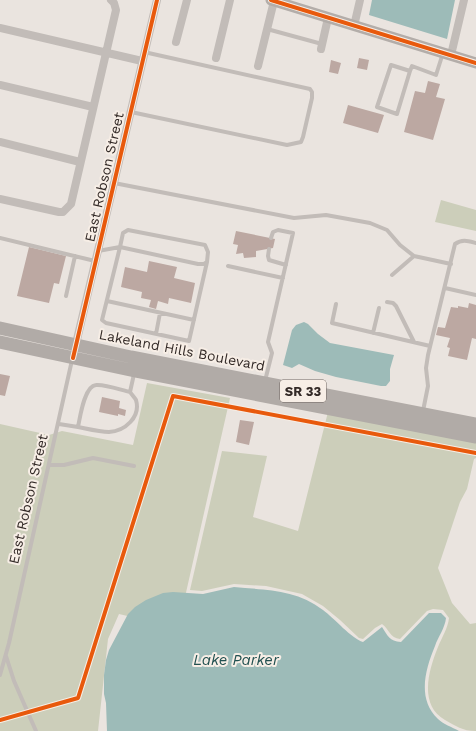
<svg xmlns="http://www.w3.org/2000/svg" width="476" height="731" font-family="'Work Sans',sans-serif">
<style>
.green{fill:#ccceba}
.water{fill:#9dbbb8}
.building{fill:#bca8a2}
.lines{fill:none;stroke-linecap:round;stroke-linejoin:round}
.lane{stroke:#c2bcb8;stroke-width:4}
.street{stroke:#c2bcb8;stroke-width:8}
.secondary{stroke:#b3ada9;stroke-width:11}
.primary{stroke:#b1aba7;stroke-width:13}
.cycleway-casing{stroke:#f7eee6;stroke-width:6}
.cycleway{stroke:#e8590c;stroke-width:4}
.labels{text-anchor:middle;dominant-baseline:central;stroke-width:4;stroke-linejoin:round;paint-order:stroke}
.shield{fill:#f7eee6;stroke:#6e6560;stroke-width:1}
.shield-label{font-size:13px;font-weight:bold;fill:#332a27}
.street-label{font-size:14px;fill:#332a27;stroke:#f7eee6}
.water-label{font-size:15px;font-style:italic;fill:#215050;stroke:#f7eee6}
</style>
<rect width="100%" height="100%" fill="#eae4df"/>
<path class="green" d="M441,200L476,210V231L435,222Z
M147,383L230,398L178,628L119,614L108,639L98,731H0V424L49,435L62,431L133,445Z
M328,412L476,441V458L474,459L467,489L460,502L438,568L452,603L470,624L476,623V731C462,731 456,726 445,720C418,705 429,669 438,647C442,637 448,628 449,618L443,610L433,609L427,611L400,639C390,638 389,629 382,624L375,628L363,639L359,638L340,620L323,606L302,594L266,586L234,584L202,591L190,590L222,451L267,456L253,517L298,531Z"/>
<path class="water" d="M372,0H455L447,39L369,15Z
M304,322L308,324L318,334L330,343L394,355L390,369V381L386,386H381L336,377L315,371L299,364L292,368L283,365L292,330L296,325Z
M234,587C265,590 296,589 323,610C334,618 352,639 363,642L382,627C388,636 389,641 401,642L429,613H441L446,618C445,628 438,637 435,646C425,670 417,699 438,719C443,724 452,727 459,731H107L106,703L104,694V675L106,660L109,650L128,614L135,607L146,600L163,593L173,592L203,594Z"/>
<path class="building" d="M359,58L369,60L367,70L357,68Z
M331,60L341,63L338,74L329,72Z
M428,81L440,84L436,97L445,99L433,140L404,132L415,91L425,93Z
M348,105L384,115L378,133L343,123Z
M236,231L275,239L273,248L256,251V257L244,258L243,253L236,254L238,245L233,244Z
M29,247L66,256L59,284L54,283L49,303L17,296Z
M149,261L177,267L174,278L195,283L191,303L169,298L168,304L158,301L156,309L149,307L151,300L141,298L142,292L121,287L125,267L147,272Z
M469,303L476,305V339L472,338L467,360L448,356L450,348L447,347L450,338L436,335L438,327L445,328L451,307L458,308V306L468,308Z
M0,374L10,376L5,396L0,395Z
M102,397L120,401L119,408L126,410L125,416L118,414V416L99,412Z
M240,420L254,422L249,445L236,442Z"/>
<g class="lines">
<path class="lane" d="M267,29L322,44
M410,71L391,65L377,107L397,114L410,71L412,66L436,75L443,53
M131,112L287,145L301,142L303,137L312,98V92L310,89L144,52
M114,183L294,218L326,215L370,223L387,230L400,245L414,256L451,264
M0,238L95,261
M269,249L268,256L269,260L286,265
M98,251L120,247L123,233L128,230L205,245L208,252L207,262L204,264H198L120,247L102,320L106,323L189,341L207,262
M228,266L283,278
M392,275L414,256
M445,288L476,295
M66,296L75,256
M107,301L194,320
M387,302L393,303L396,306L414,342
M336,304L332,323L430,346
M373,333L379,308
M156,334L160,313
M265,381L272,353L268,342L293,233L278,230L273,232L271,238
M423,411L428,386L426,368L428,355L455,244C462,239 468,241 476,243
M59,424L78,427C80,418 84,386 96,385C105,384 121,390 130,392L134,374
M78,427C88,429 100,432 109,432C125,431 141,417 136,400C135,398 132,395 130,392
M50,465H64L93,458L134,466
M6,656L14,681L36,731
M0,675L9,643L72,360"/>
<path class="street" d="M354,26L360,0
M0,28L142,61
M176,42L187,0
M321,49L328,18
M451,55L464,0
M216,58L230,0
M258,66L274,1
M0,85L93,107
M0,142L80,162
M0,199L59,212H63L71,204L116,10L114,3L111,0
M75,348L157,0"/>
<path class="secondary" d="M271,0L476,63"/>
<path class="primary" d="M0,328L131,357L476,424
M0,342L135,371L476,437"/>
<g class="cycleway-casing">
<path id="cycleway" d="M271,0L476,63
M73,358L157,0
M0,720L78,698L173,396L476,453"/>
</g>
<use href="#cycleway" class="cycleway"/>
</g>
<g class="labels">
<rect class="shield" x="280" y="380" width="46" height="22" rx="3"/>
<g class="shield-label">
<text x="303" y="391">SR 33</text>
</g>
<g class="street-label">
<text transform="translate(104 177) rotate(-77)">East Robson Street</text>
<text transform="translate(182 350) rotate(11)">Lakeland Hills Boulevard</text>
<text transform="translate(28 499) rotate(-77)">East Robson Street</text>
</g>
<g class="water-label">
<text x="236" y="660">Lake Parker</text>
</g>
</g>
</svg>
